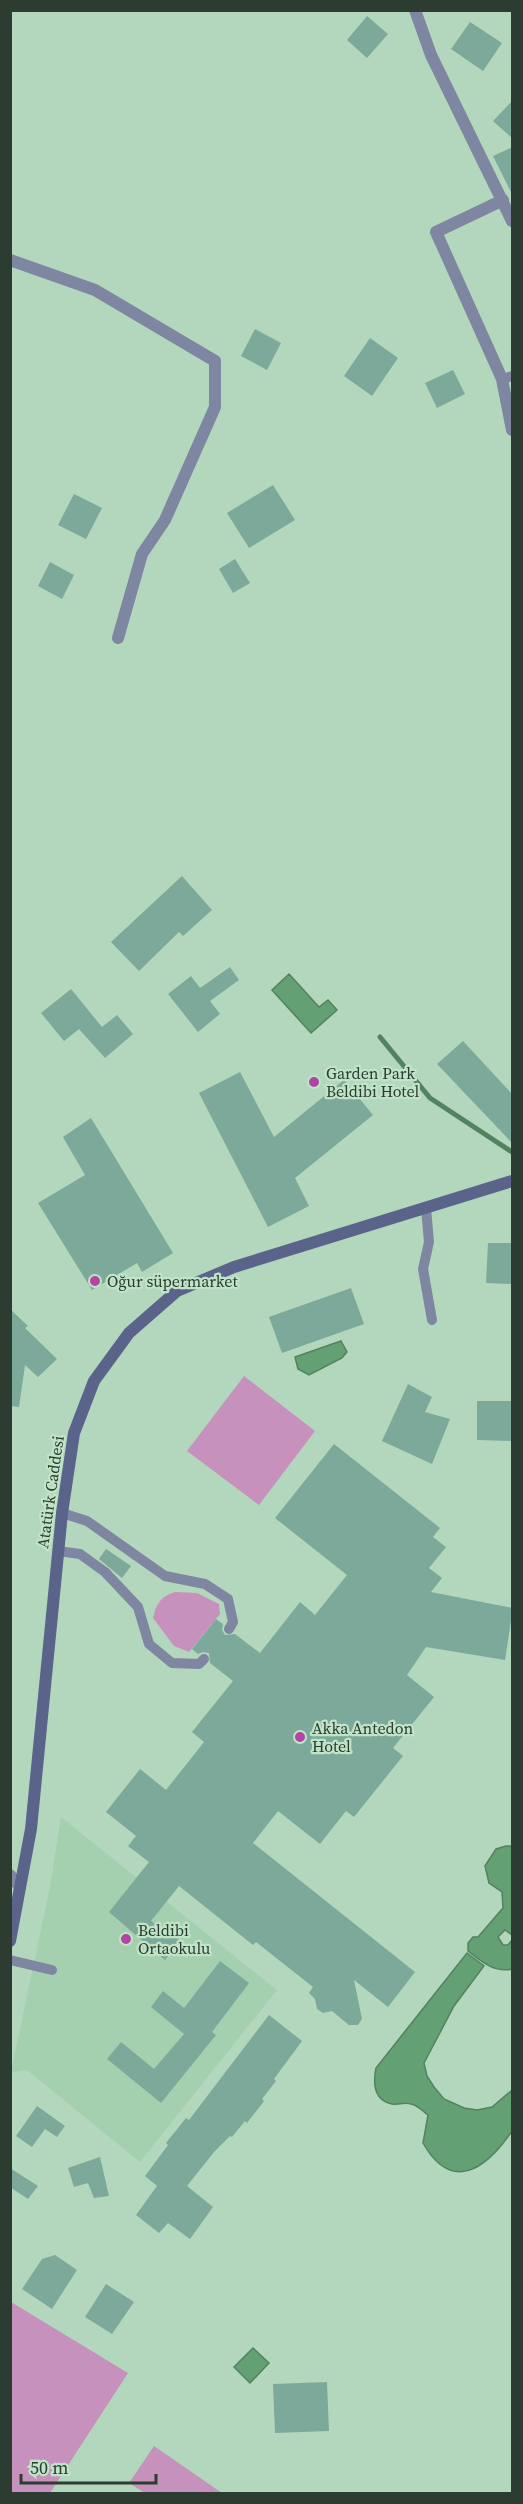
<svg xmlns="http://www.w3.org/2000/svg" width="523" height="2504" font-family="'Source Serif 4',serif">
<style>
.built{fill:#a5d0af}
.green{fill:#c692bd}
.water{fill:#63a074;stroke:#538260;stroke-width:1.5}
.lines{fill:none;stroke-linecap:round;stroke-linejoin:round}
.stream{stroke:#538260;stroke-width:5}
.building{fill:#7ca99a}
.lane{stroke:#7f86a1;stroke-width:10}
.street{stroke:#7f86a1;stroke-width:12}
.secondary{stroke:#5a648a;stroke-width:12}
.poi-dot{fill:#b144a4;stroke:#c0e4c8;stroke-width:2}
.labels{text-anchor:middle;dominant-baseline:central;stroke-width:4.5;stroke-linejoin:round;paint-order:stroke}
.poi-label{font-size:16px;fill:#2d3c31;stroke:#c0e4c8;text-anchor:start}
.street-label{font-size:16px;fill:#2d3c31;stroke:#c0e4c8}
</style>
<rect width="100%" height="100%" fill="#b3d7bc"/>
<path class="built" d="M61,1817L277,1990L140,2162L27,2070L11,2072L50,1887Z"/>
<path class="green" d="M244,1376L315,1431L259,1505L187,1451Z
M175,1592L197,1593L219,1604L220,1614L189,1652L174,1646L153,1618C156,1604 161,1596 175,1592Z
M11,2302L128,2373L50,2493H11Z
M154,2446L222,2493H145L129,2483Z"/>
<path class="water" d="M289,974L319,1007L328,1000L337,1010L311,1033L272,990Z
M341,1341L347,1352L342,1358L309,1375L298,1369L295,1357Z
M506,1846H512V1935L505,1930L498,1937L503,1945H508L512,1940V1969C495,1973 482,1962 468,1951V1943L473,1937H478L503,1908L502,1892L489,1883L485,1866L496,1849Z
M467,1953L484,1966L454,2006L424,2063L427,2076L434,2087L444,2099L464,2108L477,2110L492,2107L512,2090V2131C486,2169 452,2194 423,2143L428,2115C423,2111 417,2105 411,2104C405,2102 398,2105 392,2104C373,2100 373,2083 376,2068Z
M253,2348L269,2363L250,2383L234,2367Z"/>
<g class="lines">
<path class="stream" d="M380,1037L430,1098L512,1152"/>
</g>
<path class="building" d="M367,16L388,34L367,58L347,40Z
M470,22L502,43L483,71L451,49Z
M513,100V139L493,121Z
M513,147V196L493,156Z
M255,329L281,343L267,370L241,356Z
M370,338L398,358L372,396L344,376Z
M453,370L465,394L437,408L425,383Z
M273,485L295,520L249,548L227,513Z
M74,494L102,508L86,539L58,525Z
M235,559L250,583L233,593L219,569Z
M50,562L74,575L62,599L38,586Z
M182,876L212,910L183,936L179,932L139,971L111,942Z
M230,967L239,980L210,1001L220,1014L198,1032L168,994L191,976L200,988Z
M71,989L102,1027L117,1015L133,1034L105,1058L79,1029L64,1041L41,1013Z
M463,1041L513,1095V1144L437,1064Z
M240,1072L274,1137L344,1080L373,1115L295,1178L309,1206L268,1227L199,1093Z
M91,1118L173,1253L142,1272L137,1263L92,1290L38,1203L85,1175L63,1137Z
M488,1243H513V1284L486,1283Z
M351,1288L364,1324L282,1353L269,1317Z
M10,1309L28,1326L25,1328L57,1359L38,1377L25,1365L19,1407L10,1406Z
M408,1384L432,1397L425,1412L450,1419L432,1464L382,1441Z
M477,1401H513V1441L477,1440Z
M334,1444L440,1528L433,1537L446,1547L429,1568L442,1578L431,1592L513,1608L505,1660L426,1647L407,1675L434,1697L393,1748L403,1756L354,1817L346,1811L320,1844L278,1811L253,1843L415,1972L388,2007L354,1980L362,2019L358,2025H349L332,2011L323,2013L317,2009L315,1999L309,1993L313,1987L256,1942L253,1945L179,1886L151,1921L179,1940L165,1960L109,1912L149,1862L128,1846L136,1836L106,1812L140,1769L166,1790L204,1742L192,1732L233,1681L210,1663L209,1653L203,1652L198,1654L192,1649L216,1619L223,1624L222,1630L225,1635L235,1634L260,1653L300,1602L315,1615L347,1575L275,1518Z
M106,1549L131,1566L122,1578L99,1559Z
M220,1961L249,1983L212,2032L216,2035L161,2103L107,2059L121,2042L154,2069L184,2034L151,2007L163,1991L184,2008Z
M269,2015L302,2041L274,2079L276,2081L262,2099L264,2101L247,2123L245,2121L232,2137L230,2136L214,2152L187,2186L213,2207L190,2239L168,2223L159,2233L136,2215L157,2186L145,2176L168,2145L166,2143L186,2118L189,2120Z
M37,2106L65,2126L57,2137L45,2129L32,2147L16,2136Z
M100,2157L109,2196L94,2198L88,2183L74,2187L68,2168Z
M10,2168L38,2186L28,2199L10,2187Z
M55,2255L77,2270L52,2309L22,2289L42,2259Z
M106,2284L134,2302L112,2334L85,2317Z
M327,2382L329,2431L275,2433L273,2384Z"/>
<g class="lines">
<path class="lane" d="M502,379L512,376
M426,1208L429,1242L423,1269L432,1320
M62,1513L87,1521L165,1576L205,1584L228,1599L233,1622L229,1629
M58,1551L80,1554L105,1572L138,1607L149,1644L172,1663L199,1664L204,1659
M10,1960L52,1970"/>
<path class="street" d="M415,10L431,55L512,221
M503,200L436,232L502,379L512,430
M10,260L95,290L215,361V407L165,520L142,554L118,638
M10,1875L20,1887"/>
<path class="secondary" d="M10,1941L31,1829L62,1513L74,1433L94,1381L129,1333L177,1291L234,1267L512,1181"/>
</g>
<g class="poi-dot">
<circle cx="314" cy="1082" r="6"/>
<circle cx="95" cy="1281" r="6"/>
<circle cx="300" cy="1737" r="6"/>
<circle cx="126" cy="1939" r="6"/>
</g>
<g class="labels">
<g class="poi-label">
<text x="326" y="1073">Garden Park<tspan x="326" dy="18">Beldibi Hotel</tspan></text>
<text x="107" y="1281">Oğur süpermarket</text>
<text x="312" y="1728">Akka Antedon<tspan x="312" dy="18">Hotel</tspan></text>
<text x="138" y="1930">Beldibi<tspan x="138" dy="18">Ortaokulu</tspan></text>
</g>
<g class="street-label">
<text transform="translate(50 1492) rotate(-82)">Atatürk Caddesi</text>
</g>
</g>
<rect width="523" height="2504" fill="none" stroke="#2d3c31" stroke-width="24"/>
<path d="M21 2474v9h135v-9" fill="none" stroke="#2d3c31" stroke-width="3"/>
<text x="30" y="2474" font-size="18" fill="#2d3c31" stroke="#c0e4c8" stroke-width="4.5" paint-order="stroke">50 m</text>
</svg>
